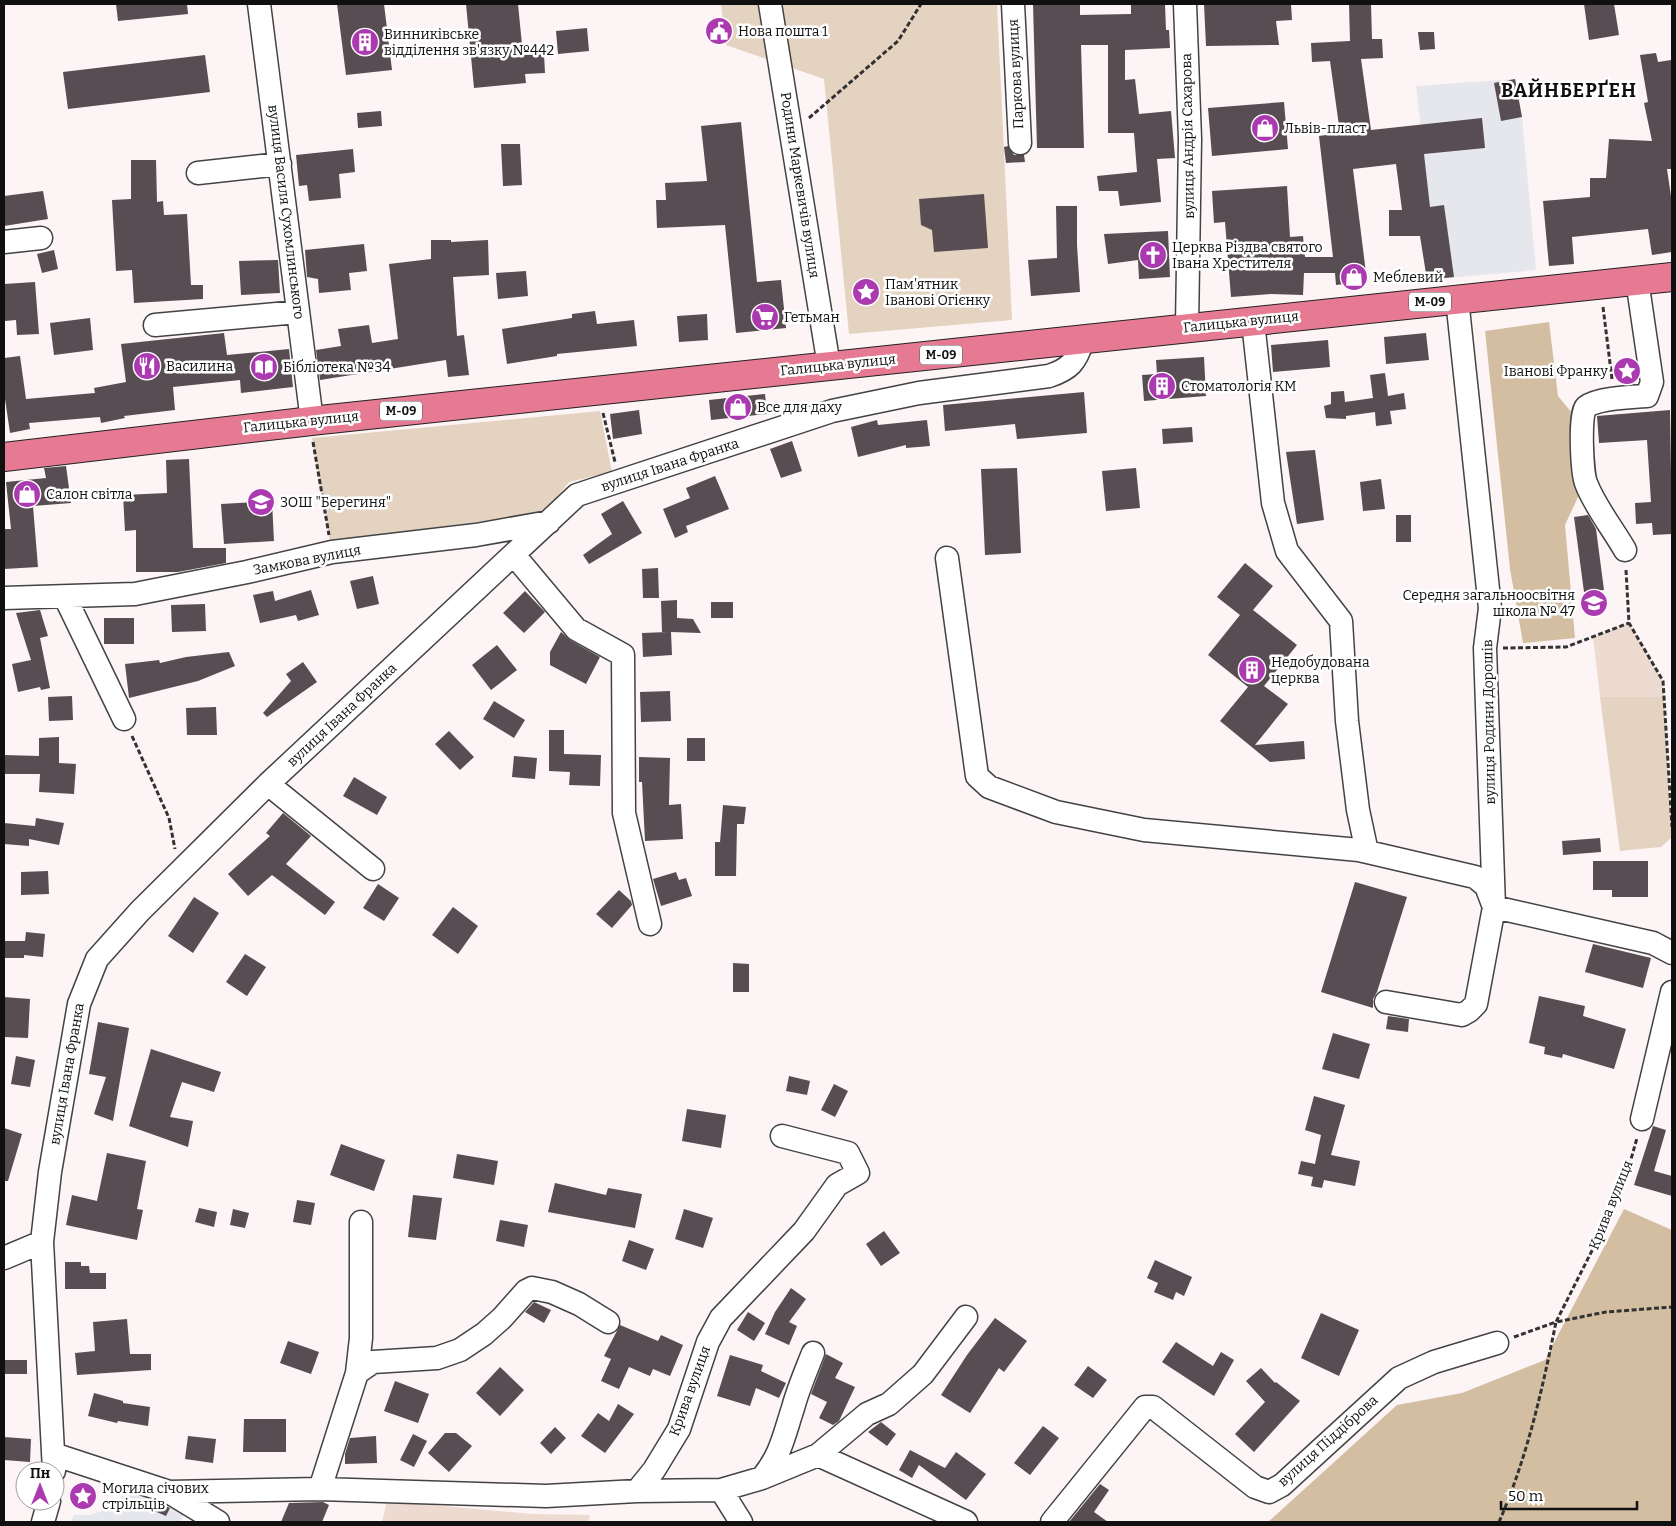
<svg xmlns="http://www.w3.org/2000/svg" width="1676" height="1526" font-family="Bitter,serif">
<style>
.industrial{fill:#e6e6ed}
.green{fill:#e5d3c1}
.forest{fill:#d3bea2}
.pitch{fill:#eddbd1}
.building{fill:#574d53}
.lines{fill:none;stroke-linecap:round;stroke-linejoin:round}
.minor-casing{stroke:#434343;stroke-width:25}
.major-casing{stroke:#212121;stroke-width:30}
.path{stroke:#323232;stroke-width:3;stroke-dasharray:5 2.5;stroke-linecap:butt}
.minor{stroke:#fff;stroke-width:22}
.major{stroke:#e77a93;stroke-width:28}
.labels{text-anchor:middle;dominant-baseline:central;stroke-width:5;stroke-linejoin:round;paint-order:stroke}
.shield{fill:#fff;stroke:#585858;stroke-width:1}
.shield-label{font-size:12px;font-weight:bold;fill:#101010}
.poi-label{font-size:14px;fill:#101010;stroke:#fff;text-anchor:start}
.street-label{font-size:14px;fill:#101010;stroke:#fff}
.district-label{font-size:19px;font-weight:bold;letter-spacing:1px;fill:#101010;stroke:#fff}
</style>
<rect width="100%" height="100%" fill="#fdf4f6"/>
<path class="industrial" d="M1515,79L1522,117L1536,270L1427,280L1416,209L1428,207L1429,198L1416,86Z
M127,1487L184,1512L181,1522H71L74,1515H90L117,1506Z"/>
<path class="green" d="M721,4H997L1012,320L849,334L824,79L726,45Z
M600,411L612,472L569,482L544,513L330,542L312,438Z
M1600,697H1664L1672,837L1661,847L1620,851Z"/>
<path class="forest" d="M1549,322L1558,396L1581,424L1585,482L1565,525L1575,638L1523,643L1510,569L1485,331Z
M1624,1209L1672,1230V1522H1268L1397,1405L1462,1393L1545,1360Z"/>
<path class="pitch" d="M1629,623L1663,681L1664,697H1600L1593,637Z
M387,1501L533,1514L590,1515L588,1522H382Z"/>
<path class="building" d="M116,4H187L188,14L118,21Z
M337,4H384L392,70L346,75Z
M466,4H518L523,55L544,54L545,73L525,74L526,83L474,88Z
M1033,4H1080V15L1131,14V4H1165L1166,30H1169L1170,48L1125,50V80L1135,79L1139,114L1171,111L1175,158L1157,159L1161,202L1120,206L1118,191H1099L1097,176L1137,172L1134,133H1108V45H1081L1084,148H1037Z
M1204,4H1291L1292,20L1276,21L1279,45L1206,46Z
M1349,4H1371L1372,39H1382L1383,58L1361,59L1371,130L1482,118L1485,148L1424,154L1430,207L1444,205L1454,277L1427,280L1420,236H1389V210H1402L1396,164L1353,169L1367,281L1336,285L1335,273H1304L1303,295L1271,294L1231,297L1225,222L1214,223L1212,191L1287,186L1290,237L1303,236L1305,257H1333L1319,136L1340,133L1330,61L1312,62L1311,43L1350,41Z
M1584,4H1614L1619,35L1589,40Z
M587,28L589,51L558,54L556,31Z
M1418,32H1434L1435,49L1420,50Z
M1656,53L1658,62L1671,60L1672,69V169H1667L1672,203V252L1652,255L1648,229L1572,237L1574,264L1549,266L1543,201L1590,197V178H1606L1609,139L1652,141L1644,103L1648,102L1640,55Z
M205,55L210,92L68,109L63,72Z
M1515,79L1522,117L1501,121L1494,83Z
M1284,102L1288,149L1212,156L1208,108Z
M381,111L382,126L358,128L357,113Z
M741,122L757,282L781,280L786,328L736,333L725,225L657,228L656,200H666L665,183L707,181L701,126Z
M501,144H520L522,185L503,186Z
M1008,146L1014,155H1024L1025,162L1006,163L1004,147Z
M353,149L355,172L339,174L341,198L309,201L307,185L299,186L296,155Z
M131,160H156L157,202L163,201L164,215L187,214L191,285H203V299L134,303L132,270L116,271L112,200L131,199Z
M43,191L48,219L4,226V196Z
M984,194L988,248L934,252L932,230L921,225L919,199Z
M1056,206H1077V245L1080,292L1031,296L1028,260L1057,258Z
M1168,231L1170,277L1139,279L1138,260L1108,264L1104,234Z
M431,240H451V242L488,240L489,275L453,277L457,336L464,335L469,375L448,377L446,360L320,380L316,350L341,346L338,329L369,325L372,343L398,339L389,264L431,259Z
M364,244L367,271L349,273L351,290L319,293L318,279L307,277L305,250Z
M54,250L58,269L42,273L37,254Z
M278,260L280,293L241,295L239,261Z
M526,271L528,296L498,299L496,273Z
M35,282L39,334L17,335L16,320L5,321L4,284Z
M595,311L597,324L634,320L637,346L557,354V356L507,364L502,329L572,318V314Z
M707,314L708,340L679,342L677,316Z
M90,318L93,350L54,355L50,323Z
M224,333L227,355L289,349L293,387L241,393L240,380L173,387L175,410L124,416L125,418L101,423L100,417L29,423L30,429L10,433L4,392V358L20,356L26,399L95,393L94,388L126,382L121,344Z
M1426,333L1429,360L1386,364L1384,337Z
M1328,340L1330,367L1273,372L1271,345Z
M1204,357L1206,396L1144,401L1142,375L1157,374L1156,360Z
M1385,373L1388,396L1404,393L1406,409L1390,411L1392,424L1376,426L1375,412L1346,416V419L1326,418L1324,406L1331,404V392L1344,391L1345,402L1373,398L1370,375Z
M1084,392L1087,433L1017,439L1015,424L945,431L943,405Z
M765,394L767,414L711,420L709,400Z
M639,410L642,434L613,439L610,414Z
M1670,410L1672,534L1653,535L1652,523L1636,524L1635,503L1651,502L1647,440L1599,443L1597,416Z
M877,420L878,425L927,420L930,446L906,448V445L858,457L851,427Z
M1192,427L1193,442L1163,444L1162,429Z
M792,441L802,471L781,478L770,449Z
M1315,450L1324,520L1297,524L1286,452Z
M189,459L193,548H226V563L178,572H136V530L125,531L123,495L167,493L166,460Z
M66,466L71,503L33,506L38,567L4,569V529H11L6,482L46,478L44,468Z
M1017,468L1021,553L985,555L981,469Z
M1136,468L1140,508L1106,511L1102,471Z
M715,476L729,509L686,526L688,532L675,538L663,509L690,498L686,488Z
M1381,479L1385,509L1363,511L1360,482Z
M272,501L274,541L224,544L221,504Z
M623,501L642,533L589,564L583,555L612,534L601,514Z
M1396,515H1411V542H1396Z
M1588,515L1596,529L1604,590L1584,592L1574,517Z
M1245,563L1273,586L1253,610L1297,645L1264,686L1288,704L1255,745L1304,741L1305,759L1270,762L1220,721L1248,687L1208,655L1240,615L1217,597Z
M658,568L659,598H643L642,569Z
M373,576L379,604L357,609L350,581Z
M311,590L319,615L298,621L296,615L260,623L253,595L273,591L275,601Z
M525,591L545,612L524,633L503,613Z
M677,600V618L693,619L701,633L671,632L672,655L643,657L642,633L668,632H662L661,601Z
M711,602H733V618H711Z
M205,604L206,631L172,632L171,605Z
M40,610L48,636L40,638L50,688L41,690L40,687L18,692L12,664L31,660L16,613Z
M104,618H134V644H104Z
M561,632L570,640L600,657L586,684L550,665V652Z
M497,645L517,670L491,690L472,665Z
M229,652L235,666L198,681L129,698L125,664L159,660L160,663L186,657Z
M303,662L317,682L267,717L263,713L291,681L286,674Z
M670,691L671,721L641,722L640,692Z
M72,696L73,720L49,721L48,697Z
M494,701L525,720L514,738L483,719Z
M216,707L217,735H187L186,708Z
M549,730H564V754L601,755L600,786L569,785L570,772L549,771Z
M449,731L474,757L460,770L435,744Z
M59,737V763L76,764L74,794L39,792L40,774H4V755L39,756V738Z
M687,738H705V761H687Z
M514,756L537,758L535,779L512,777Z
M639,757L670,758L669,805L681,804L683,839L645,841L642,782H639Z
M354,777L387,797L377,815L343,796Z
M723,805L746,807L744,824H737L736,876H715V842H720Z
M283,813L311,836L286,864L335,902L325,915L272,875L248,896L228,874L270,836L266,833Z
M36,818L64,823L59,845L29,839V846L4,844V823L35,826Z
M1600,838L1601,852L1563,855L1562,841Z
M1593,861H1648V897H1612V890H1593Z
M48,871L49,894L21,895V872Z
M676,872L679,880L686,878L692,896L661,906L653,879Z
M1355,882L1407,897L1377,992L1373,999V1008L1321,992Z
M378,884L399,898L384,921L363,908Z
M619,890L631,901L632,905L612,928L596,914Z
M194,897L219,913L193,953L168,936Z
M453,907L478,926L458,954L432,935Z
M26,932L45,934L43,957L24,955V958H4V941H25Z
M1593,944L1651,958L1643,988L1585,972Z
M245,954L266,967L247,996L226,982Z
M733,963L749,964V992H733Z
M1539,996L1585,1006L1583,1016L1626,1029L1614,1069L1563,1054L1562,1058L1544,1054L1545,1047L1529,1043Z
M4,997L30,999L28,1038L4,1037Z
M1388,1016L1409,1019L1408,1032L1386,1029Z
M98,1022L129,1028L113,1121L94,1114L106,1077L89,1074Z
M1333,1033L1370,1044L1359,1079L1322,1069Z
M151,1049L221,1072L214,1092L182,1082L170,1117L193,1121L188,1147L129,1126Z
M16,1056L35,1060L30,1087L11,1084Z
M789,1076L810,1081L807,1095L786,1091Z
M834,1084L848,1091L835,1117L821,1110Z
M1314,1096L1345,1105L1331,1155L1360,1161L1355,1186L1324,1180L1322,1188L1311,1186L1313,1177L1298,1174L1301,1161L1315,1164L1321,1135L1305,1130Z
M687,1109L726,1115L721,1148L682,1141Z
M1653,1126L1666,1130L1654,1171L1672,1176V1196L1634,1185Z
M4,1128L22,1134L8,1181H4Z
M341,1144L385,1160L374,1191L330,1175Z
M107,1153L146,1161L137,1209L143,1210L137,1240L66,1225L72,1195L97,1201Z
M457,1154L498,1161L494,1185L453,1178Z
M555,1183L606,1195L608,1188L642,1194L635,1228L548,1212Z
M413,1195L442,1198L436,1240L408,1237Z
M297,1200L315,1203L311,1225L293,1222Z
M199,1208L217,1212L214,1227L195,1222Z
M233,1209L249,1213L245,1228L230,1225Z
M684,1209L713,1218L703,1248L675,1239Z
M500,1220L528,1225L524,1247L496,1241Z
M884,1231L900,1253L881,1266L866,1244Z
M629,1240L654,1249L646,1270L622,1261Z
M1155,1260L1192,1277L1184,1296L1176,1292L1173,1300L1154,1292L1158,1283L1147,1278Z
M65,1262H81V1266H89L90,1273H106V1289H65Z
M791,1288L806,1299L789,1322L797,1326L789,1345L765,1334L775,1312Z
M534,1302L551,1310L544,1323L525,1312Z
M748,1312L765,1323L754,1341L737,1330Z
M1321,1313L1359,1330L1339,1376L1301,1358Z
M995,1318L1027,1341L1004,1372L999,1368L970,1413L941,1395L967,1355Z
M127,1319L130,1354H151V1370L77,1375L75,1353L95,1351L93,1322Z
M620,1325L658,1341L661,1335L683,1345L670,1376L653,1369L650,1376L629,1367L619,1389L601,1381L611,1359L604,1356Z
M288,1341L319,1352L311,1374L280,1363Z
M1176,1342L1213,1366L1221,1352L1234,1360L1214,1396L1162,1362Z
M826,1354L843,1363L835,1378L855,1387L839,1421L833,1425L819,1418L827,1402L811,1394Z
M730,1355L763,1365L761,1371L786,1383L779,1398L756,1388L750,1406L717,1396Z
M4,1360H27V1374H4Z
M1088,1366L1107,1380L1093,1398L1074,1385Z
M500,1367L524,1390L500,1416L476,1393Z
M1261,1368L1275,1383L1276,1382L1300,1401L1254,1452L1235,1434L1265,1402L1246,1381Z
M395,1381L429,1394L418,1423L384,1411Z
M94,1393L123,1401V1403L150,1407L148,1426L118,1421L117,1423L88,1416Z
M618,1404L634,1414L605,1453L581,1436L598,1413L609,1421Z
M244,1419H286V1452H243Z
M881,1422L896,1434L887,1446L868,1432Z
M1043,1426L1059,1438L1030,1475L1014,1463Z
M555,1427L566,1438L551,1454L540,1443Z
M445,1433H456L472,1446L449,1472L428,1453Z
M413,1434L427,1441L414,1467L400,1460Z
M188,1436L216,1439L213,1463L185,1459Z
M376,1436L377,1463L345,1464V1454L350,1438Z
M4,1437L31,1439L30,1462L4,1460Z
M910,1450L945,1468L956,1452L986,1474L966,1500L919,1465L912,1478L899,1470Z
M1100,1484L1109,1490L1094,1512L1108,1522H1069Z
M156,1502L170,1508L166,1516L152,1510Z
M323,1502L329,1505L322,1522H281L289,1503Z"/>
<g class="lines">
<g class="minor-casing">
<path id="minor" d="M259,4L312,421
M770,4L829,366
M1013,4L1020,143
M1185,4L1190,139L1187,327
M198,173L280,164
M4,242L41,238
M1253,322L1273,503L1287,551L1341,621L1347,721L1358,810L1367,852
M155,325L298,312
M1625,550C1613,529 1594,505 1586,483C1582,473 1579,413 1586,407C1598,398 1631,397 1647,396L1652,382L1637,280
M514,555L576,629L623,655L624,813L650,924
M947,558L977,776L989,787L1056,812L1144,830L1359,850L1475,877L1486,886L1494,907L1653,943L1672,953
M65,597L124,719
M4,598L135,594L247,572L332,552L476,535L549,522
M268,784L373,869
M1386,1002L1462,1015L1469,1011L1476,1004L1494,907L1485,648L1490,608L1457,299
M1642,1119L1672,992
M4,1258L42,1242
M357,1373L361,1338V1222
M53,1454L169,1492L218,1522
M818,1455L867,1414L889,1404L923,1374L966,1317
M54,1471L42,1242L50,1172L79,1004L97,959L140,911L268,784L577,495L832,411L919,393L1049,376C1070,369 1076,362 1083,340
M762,1478C781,1455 784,1435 793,1408C798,1389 806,1371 813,1353
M320,1489L357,1373L373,1362L437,1358L460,1350L484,1334L502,1318L526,1291L532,1288L552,1292L579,1304L608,1322
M721,1490L741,1522
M637,1491L721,1490L762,1478L818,1455L966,1522
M169,1492L320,1489L546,1496L637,1491L654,1470L679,1429L708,1342L721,1318L804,1231L837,1185L858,1173L848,1153L782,1136
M43,1522L49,1501
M1052,1522L1145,1407H1153L1255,1487L1269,1492L1282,1485L1399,1378L1434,1362L1497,1343"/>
</g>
<g class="major-casing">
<path id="major" d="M4,457L320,420L1672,277"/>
</g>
<path class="path" d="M809,118L898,41L921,4
M1603,307L1612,379
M603,413L615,462
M313,442L329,535
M1626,570L1629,623L1663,681L1672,827
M1503,648L1566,647L1629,623
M132,736L169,818L175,849
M1514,1337L1556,1322L1613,1209L1626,1177L1637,1138
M1499,1522C1527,1458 1542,1391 1556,1322L1606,1312L1672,1307"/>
<use href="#minor" class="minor"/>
<use href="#major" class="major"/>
</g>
<defs>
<g id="civic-disc" transform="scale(1.4375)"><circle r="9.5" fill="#ab39af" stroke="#fff"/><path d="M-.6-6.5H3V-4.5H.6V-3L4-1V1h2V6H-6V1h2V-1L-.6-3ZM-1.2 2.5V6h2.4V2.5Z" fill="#fff"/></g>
<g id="building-disc" transform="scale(1.4375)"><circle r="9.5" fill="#ab39af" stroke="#fff"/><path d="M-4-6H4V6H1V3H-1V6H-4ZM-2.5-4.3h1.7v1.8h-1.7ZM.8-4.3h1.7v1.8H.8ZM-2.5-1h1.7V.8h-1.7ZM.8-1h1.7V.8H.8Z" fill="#fff"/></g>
<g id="shop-disc" transform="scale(1.4375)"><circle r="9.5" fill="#ab39af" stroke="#fff"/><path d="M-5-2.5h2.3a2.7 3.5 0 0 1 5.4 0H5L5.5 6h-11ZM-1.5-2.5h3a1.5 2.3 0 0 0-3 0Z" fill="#fff"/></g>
<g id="church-disc" transform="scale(1.4375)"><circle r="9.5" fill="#ab39af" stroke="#fff"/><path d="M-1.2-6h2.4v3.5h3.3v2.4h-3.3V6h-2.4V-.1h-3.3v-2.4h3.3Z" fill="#fff"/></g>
<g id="sight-disc" transform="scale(1.4375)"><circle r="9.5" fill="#ab39af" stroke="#fff"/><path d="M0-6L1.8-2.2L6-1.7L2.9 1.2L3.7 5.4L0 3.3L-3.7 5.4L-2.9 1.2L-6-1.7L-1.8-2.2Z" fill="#fff"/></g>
<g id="supermarket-disc" transform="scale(1.4375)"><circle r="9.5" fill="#ab39af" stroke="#fff"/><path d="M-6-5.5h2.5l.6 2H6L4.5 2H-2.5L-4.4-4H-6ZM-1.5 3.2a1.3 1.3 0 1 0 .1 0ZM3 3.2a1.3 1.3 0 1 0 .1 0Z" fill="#fff"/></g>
<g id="restaurant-disc" transform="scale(1.4375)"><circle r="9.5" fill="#ab39af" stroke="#fff"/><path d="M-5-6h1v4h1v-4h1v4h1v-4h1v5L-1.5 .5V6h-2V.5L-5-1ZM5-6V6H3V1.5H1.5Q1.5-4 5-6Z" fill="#fff"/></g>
<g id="library-disc" transform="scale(1.4375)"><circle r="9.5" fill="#ab39af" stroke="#fff"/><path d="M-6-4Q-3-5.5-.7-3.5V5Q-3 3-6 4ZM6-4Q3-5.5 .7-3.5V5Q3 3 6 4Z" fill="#fff"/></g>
<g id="school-disc" transform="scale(1.4375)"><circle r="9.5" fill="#ab39af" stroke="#fff"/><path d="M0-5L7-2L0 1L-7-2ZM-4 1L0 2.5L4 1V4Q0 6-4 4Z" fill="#fff"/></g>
</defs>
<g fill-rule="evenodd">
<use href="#civic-disc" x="719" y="31"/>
<use href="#building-disc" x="365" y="42"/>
<use href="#shop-disc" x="1265" y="128"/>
<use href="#church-disc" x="1153" y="255"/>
<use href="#shop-disc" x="1354" y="277"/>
<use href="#sight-disc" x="866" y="292"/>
<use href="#supermarket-disc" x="765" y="317"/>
<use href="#restaurant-disc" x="147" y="366"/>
<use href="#library-disc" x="264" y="367"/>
<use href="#sight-disc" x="1627" y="371"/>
<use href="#building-disc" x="1162" y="386"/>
<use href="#shop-disc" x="738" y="407"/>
<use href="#shop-disc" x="27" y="494"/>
<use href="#school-disc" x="261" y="502"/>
<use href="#school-disc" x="1594" y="603"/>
<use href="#building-disc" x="1252" y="670"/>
<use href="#sight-disc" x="83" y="1496"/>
</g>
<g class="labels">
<g class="shield">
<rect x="1409" y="292.5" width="42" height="19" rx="4"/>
<rect x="920" y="345.5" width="42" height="19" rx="4"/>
<rect x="380" y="401.5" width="42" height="19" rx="4"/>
</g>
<g class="shield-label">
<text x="1430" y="302">М-09</text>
<text x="941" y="355">М-09</text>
<text x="401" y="411">М-09</text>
</g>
<g class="poi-label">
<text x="738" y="31">Нова пошта 1</text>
<text x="384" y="34">Винниківське<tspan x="384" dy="16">відділення зв'язку №442</tspan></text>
<text x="1284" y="128">Львів-пласт</text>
<text x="1172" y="247">Церква Різдва святого<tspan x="1172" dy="16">Івана Хрестителя</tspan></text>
<text x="1373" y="277">Меблевий</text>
<text x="885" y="284">Пам'ятник<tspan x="885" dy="16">Іванові Огієнку</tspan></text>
<text x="784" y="317">Гетьман</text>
<text x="166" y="366">Василина</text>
<text x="283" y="367">Бібліотека №34</text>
<text x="1608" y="371" text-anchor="end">Іванові Франку</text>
<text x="1181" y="386">Стоматологія KM</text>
<text x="757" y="407">Все для даху</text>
<text x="46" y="494">Салон світла</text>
<text x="280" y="502">ЗОШ "Берегиня"</text>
<text x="1575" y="595" text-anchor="end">Середня загальноосвітня<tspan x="1575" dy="16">школа № 47</tspan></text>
<text x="1271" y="662">Недобудована<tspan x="1271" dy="16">церква</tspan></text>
<text x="102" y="1488">Могила січових<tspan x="102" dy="16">стрільців</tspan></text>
</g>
<g class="street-label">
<text transform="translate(1016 74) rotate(-93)">Паркова вулиця</text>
<text transform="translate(1188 136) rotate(-91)">вулиця Андрія Сахарова</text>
<text transform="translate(800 185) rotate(81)">Родини Маркевичів вулиця</text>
<text transform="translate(286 212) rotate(83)">вулиця Василя Сухомлинського</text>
<text transform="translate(1241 322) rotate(-6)">Галицька вулиця</text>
<text transform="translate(838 365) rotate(-6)">Галицька вулиця</text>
<text transform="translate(301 422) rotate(-6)">Галицька вулиця</text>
<text transform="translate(670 465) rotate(-18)">вулиця Івана Франка</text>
<text transform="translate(307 560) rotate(-11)">Замкова вулиця</text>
<text transform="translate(342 715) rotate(-43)">вулиця Івана Франка</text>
<text transform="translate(1489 722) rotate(-91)">вулиця Родини Дорошів</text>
<text transform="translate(67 1074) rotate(-80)">вулиця Івана Франка</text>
<text transform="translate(1611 1205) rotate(-68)">Крива вулиця</text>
<text transform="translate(690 1391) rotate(-70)">Крива вулиця</text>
<text transform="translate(1328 1441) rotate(-42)">вулиця Піддіброва</text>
</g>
<g class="district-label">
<text x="1569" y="90">ВАЙНБЕРҐЕН</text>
</g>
</g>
<rect width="1676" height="1526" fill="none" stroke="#101010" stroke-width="10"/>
<g transform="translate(40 1486)"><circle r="24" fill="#ffffff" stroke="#9f9f9f"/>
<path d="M0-4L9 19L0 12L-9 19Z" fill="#ab39af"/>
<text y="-8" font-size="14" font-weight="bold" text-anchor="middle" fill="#101010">Пн</text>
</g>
<path d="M1501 1501v8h136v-8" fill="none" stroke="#101010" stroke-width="2.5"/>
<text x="1508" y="1501" font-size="15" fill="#101010" stroke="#ffffff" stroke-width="4" paint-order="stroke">50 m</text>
</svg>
